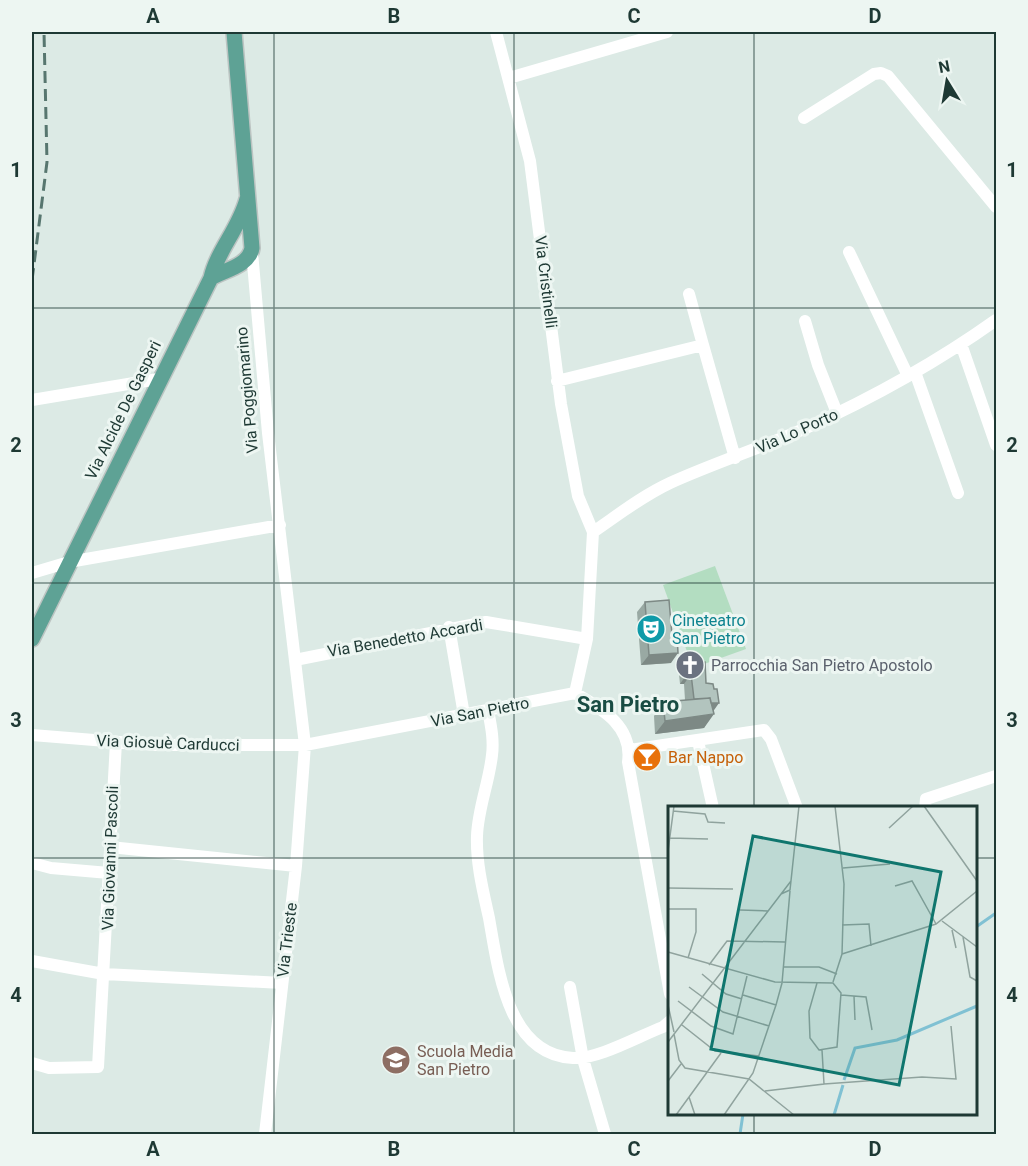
<svg xmlns="http://www.w3.org/2000/svg" width="1028" height="1166" font-family="Roboto,sans-serif">
<style>
.green{fill:#b3ddc1}
.lines{fill:none;stroke-linecap:round;stroke-linejoin:round}
.stream{stroke:#80c1d3;stroke-width:3}
.major-casing{stroke:#bcc4c2;stroke-width:18}
.minor{stroke:#fff;stroke-width:12}
.major{stroke:#5ea295;stroke-width:15}
.rail{stroke:#57766f;stroke-width:3;stroke-dasharray:12 6;stroke-linecap:butt}
.wall{fill:#99a9a3}
.shaded-wall{fill:#7d8985}
.building{fill:#b2c4be;stroke:#7d8985;stroke-width:1.5}
.grid{fill:none;stroke:#1e3934;stroke-width:1.5;stroke-opacity:0.55}
.labels{text-anchor:middle;dominant-baseline:central;stroke-width:6;stroke-linejoin:round;paint-order:stroke}
.street-label{font-size:16px;fill:#1e3934;stroke:#edf6f2}
.culture-label{font-size:16px;fill:#0d838f;stroke:#edf6f2;text-anchor:start}
.worship-label{font-size:16px;fill:#5b616d;stroke:#edf6f2;text-anchor:start}
.food-label{font-size:16px;fill:#c56008;stroke:#edf6f2;text-anchor:start}
.education-label{font-size:16px;fill:#785e54;stroke:#edf6f2;text-anchor:start}
.district-label{font-size:22px;font-weight:bold;fill:#194c43;stroke:#edf6f2}
.inset-river{fill:none;stroke:#80c1d3;stroke-width:3}
.inset-road{fill:none;stroke:#90a39e;stroke-width:1.5}
.view{fill:#0f766e;fill-opacity:0.15;stroke:#0f766e;stroke-width:3}
.inset-edge{fill:none;stroke:#1e3934;stroke-width:3}
.neatline{fill:none;stroke:#1e3934;stroke-width:2}
.grid-label{font-size:20px;text-anchor:middle;font-weight:bold;fill:#1e3934}
</style>
<rect width="100%" height="100%" fill="#dceae5"/>
<path class="green" d="M715,566L746,649L693,668L663,585Z"/>
<g class="lines">
<path class="stream" d="M976,927L996,913
M740,1134L743,1114"/>
<g class="major-casing">
<path id="major" d="M211,278C224,270 249,266 252,248L234,32
M32,639L211,278C217,251 239,229 247,199"/>
</g>
<path class="minor" d="M496,32L530,161L561,404L578,496L593,532L587,639L575,693
M509,78L667,32
M804,118L874,74L881,73L888,76L996,207
M252,252L268,433L305,745L296,866L265,1134
M849,252L908,376
M689,294L703,345
M805,321L818,365L837,413
M961,344L996,445
M915,372L958,493
M557,381L703,345L735,458
M32,400L158,379
M593,532C618,515 642,496 670,483C714,463 761,448 806,428C872,398 937,362 996,320
M32,573L69,562L280,525
M449,627L464,715
M295,660L486,622L587,639
M488,710C491,726 494,740 492,755C489,783 478,808 477,836C476,863 483,891 489,918C498,968 507,1055 573,1058C597,1060 639,1036 663,1027L670,1021
M32,735L156,745H305L575,693C602,709 633,726 628,762L670,994
M698,741L713,808
M630,750L764,730L771,739L797,808
M925,808L926,799L996,776
M110,847L296,866
M32,863L51,868L109,873
M32,961L104,974L282,983
M570,987L583,1059L605,1134
M32,1063L49,1068L98,1067L116,742"/>
<use href="#major" class="major"/>
<path class="rail" d="M32,280L47,162L44,32"/>
</g>
<path class="wall" d="M645,602L671,663L641,665L637,612Z
M686,664L706,683L713,711L704,728L655,734L654,716L663,702L685,700L684,684H680L679,674Z"/>
<path class="shaded-wall" d="M678,653L671,663L641,665L649,655Z
M687,674H691L684,684H680Z
M694,702L719,703L712,713Z
M714,714L704,728L655,734L665,721Z"/>
<path class="building" d="M669,600L672,635H677L678,653L649,655L645,602Z
M705,662L706,683L713,684L714,689H717L719,703H711L710,698L694,699L691,674H687L686,664Z
M710,698L714,714L665,721L663,702Z"/>
<path class="grid" d="M274,32V1134M514,32V1134M754,32V808M32,308H996M32,583H996M32,858H670M976,858H996M754,1114V1134"/>
<defs>
<g id="theatre-disc" transform="scale(1.5)"><circle r="9.5" fill="#0f9aa8" stroke="#edf6f2"/><path d="M-5-5.5Q0-4 5-5.5V0Q5 5 0 6Q-5 5-5 0ZM-3.3-2.5H-1v1.5H-3.3ZM1-2.5H3.3v1.5H1ZM-2.8 1Q0 5.5 2.8 1Z" fill="#fff"/></g>
<g id="church-disc" transform="scale(1.5)"><circle r="9.5" fill="#6b7280" stroke="#edf6f2"/><path d="M-1.2-6h2.4v3.5h3.3v2.4h-3.3V6h-2.4V-.1h-3.3v-2.4h3.3Z" fill="#fff"/></g>
<g id="bar-disc" transform="scale(1.5)"><circle r="9.5" fill="#e8710a" stroke="#edf6f2"/><path d="M-6-5H6L.8 .8V4.5H3.5V6h-7V4.5H-.8V.8Z" fill="#fff"/></g>
<g id="school-disc" transform="scale(1.5)"><circle r="9.5" fill="#8d6e63" stroke="#edf6f2"/><path d="M0-5L7-2L0 1L-7-2ZM-4 1L0 2.5L4 1V4Q0 6-4 4Z" fill="#fff"/></g>
</defs>
<g fill-rule="evenodd">
<use href="#theatre-disc" x="651" y="629"/>
<use href="#church-disc" x="690" y="665"/>
<use href="#bar-disc" x="647" y="757"/>
<use href="#school-disc" x="396" y="1060"/>
</g>
<g class="labels">
<g class="street-label">
<text transform="translate(546 282) rotate(83)">Via Cristinelli</text>
<text transform="translate(247 390) rotate(-95)">Via Poggiomarino</text>
<text transform="translate(123 410) rotate(-64)">Via Alcide De Gasperi</text>
<text transform="translate(797 431) rotate(-24)">Via Lo Porto</text>
<text transform="translate(405 638) rotate(-10)">Via Benedetto Accardi</text>
<text transform="translate(480 712) rotate(-11)">Via San Pietro</text>
<text transform="translate(168 743) rotate(2)">Via Giosuè Carducci</text>
<text transform="translate(110 858) rotate(-88)">Via Giovanni Pascoli</text>
<text transform="translate(287 940) rotate(-83)">Via Trieste</text>
</g>
<g class="culture-label">
<text x="672" y="620">Cineteatro<tspan x="672" dy="18">San Pietro</tspan></text>
</g>
<g class="worship-label">
<text x="711" y="665">Parrocchia San Pietro Apostolo</text>
</g>
<g class="food-label">
<text x="668" y="757">Bar Nappo</text>
</g>
<g class="education-label">
<text x="417" y="1051">Scuola Media<tspan x="417" dy="18">San Pietro</tspan></text>
</g>
<g class="district-label">
<text x="628" y="704">San Pietro</text>
</g>
</g>
<g transform="translate(668 806)">
<rect width="309" height="309" fill="#dceae5"/>
<path class="inset-river" d="M176,274L187,242L229,234L309,200M166,309L175,279"/>
<path class="inset-road" d="M256,0L309,75M5,5L37,8L40,16L57,17M221,22L245,0M2,32L40,33M0,45L6,0M175,62L222,58M227,80L244,75L268,118M0,82L65,83M113,88L122,84L131,0M0,103H28V126L20,152M72,104L100,105M274,115L309,141M174,119L201,118L203,140M284,124L288,142M295,131L302,171L309,175M0,146L107,176L165,177L173,187L169,241L151,244L142,232L141,205L149,177M174,148L268,118L309,85M41,159L59,135L117,136M115,161H151L169,168M34,168L58,188L74,193M165,176L174,148L176,78L167,0M21,181L55,206L101,220M75,189L108,199M173,189L198,191L204,224M186,190L187,214M10,195L43,220L65,228L79,170M0,199L6,226M14,219L47,245L91,250M6,228L11,254L17,262L81,273L126,309M0,236L123,75M0,275L13,258M156,278L254,271L288,273L283,220M97,285L156,278L154,244M21,291L27,309M8,309L53,247M56,309L85,267L108,199L114,177L122,85"/>
<path class="view" d="M85,30L273,66L231,279L43,243Z"/>
<rect width="309" height="309" class="inset-edge"/>
</g>
<rect width="1028" height="1166" fill="none" stroke="#edf6f2" stroke-width="66"/>
<g transform="translate(947 81) rotate(349)" stroke="#edf6f2" stroke-width="4.5" paint-order="stroke">
<path d="M0-4.5L10 22L0 15L-10 22Z" fill="#1e3934"/>
<text y="-9" font-size="16" font-weight="bold" text-anchor="middle" fill="#1e3934">N</text>
</g>
<rect x="33" y="33" width="962" height="1100" class="neatline"/>
<g class="grid-label">
<text x="153" y="23">A</text>
<text x="394" y="23">B</text>
<text x="634" y="23">C</text>
<text x="875" y="23">D</text>
<text x="16" y="177">1</text>
<text x="1012" y="177">1</text>
<text x="16" y="452">2</text>
<text x="1012" y="452">2</text>
<text x="16" y="727">3</text>
<text x="1012" y="727">3</text>
<text x="16" y="1002">4</text>
<text x="1012" y="1002">4</text>
<text x="153" y="1156">A</text>
<text x="394" y="1156">B</text>
<text x="634" y="1156">C</text>
<text x="875" y="1156">D</text>
</g>
</svg>
